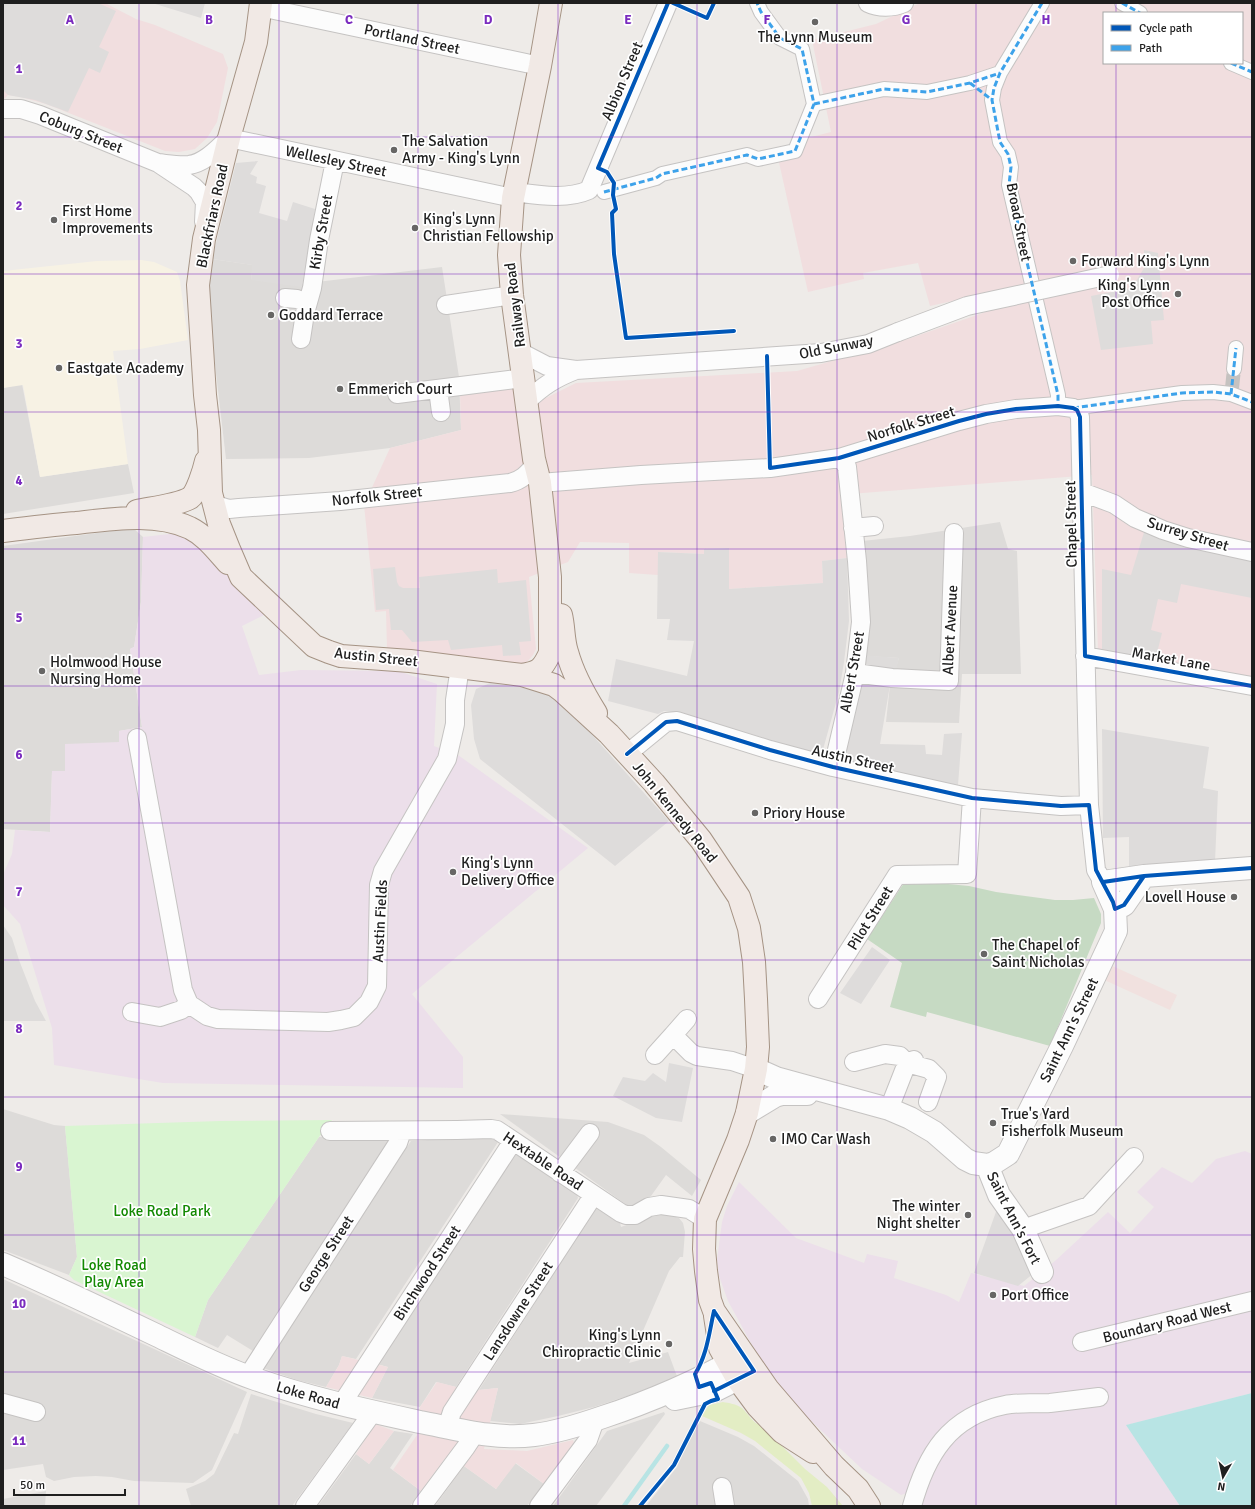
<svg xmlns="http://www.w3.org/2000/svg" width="1255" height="1509" font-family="Signika,sans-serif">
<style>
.residential{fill:#dddbd9}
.commercial{fill:#f1dedf;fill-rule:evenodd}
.industrial{fill:#ecdfea}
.education{fill:#f7f2e4}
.military{fill:#f1e1df}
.grass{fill:#e3edc4}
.cemetery{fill:#c6dac3}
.park{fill:#d9f5d1}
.parking{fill:#dedcdb}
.water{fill:#b8e4e4}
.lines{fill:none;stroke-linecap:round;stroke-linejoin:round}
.stream{stroke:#b8e4e4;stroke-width:4.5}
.pedestrian-tunnel{stroke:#c5c2c0;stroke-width:14;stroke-dasharray:14 7;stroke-linecap:butt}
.pedestrian-casing{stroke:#c5c3c2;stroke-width:16}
.minor-casing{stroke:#c5c3c2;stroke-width:20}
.tertiary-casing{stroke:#c5c3c2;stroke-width:24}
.primary-casing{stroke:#a59384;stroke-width:24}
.pedestrian{stroke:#fcfcfc;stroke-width:14}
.minor{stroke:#fcfcfc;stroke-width:18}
.tertiary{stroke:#fcfcfc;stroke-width:22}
.primary{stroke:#f1e9e5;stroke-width:22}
.minor-bridge-casing{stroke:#c5c3c2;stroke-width:20;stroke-linecap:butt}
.minor-bridge{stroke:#fcfcfc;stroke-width:18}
.quiet{stroke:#3da2ea;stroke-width:3;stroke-dasharray:6 3;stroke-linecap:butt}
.cycleway-casing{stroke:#fff;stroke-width:6}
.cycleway{stroke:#0057b8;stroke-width:4}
.grid{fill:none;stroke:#7b2cbf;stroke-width:1;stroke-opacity:0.55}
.poi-dot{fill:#676665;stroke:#fff;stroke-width:1.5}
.labels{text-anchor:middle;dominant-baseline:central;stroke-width:3.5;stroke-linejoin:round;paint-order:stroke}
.poi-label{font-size:15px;fill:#1f1f1f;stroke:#fff;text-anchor:start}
.street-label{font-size:15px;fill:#1f1f1f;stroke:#fff}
.park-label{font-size:15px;fill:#138902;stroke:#fff}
.grid-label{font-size:13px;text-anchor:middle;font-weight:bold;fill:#7b2cbf;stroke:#fff;stroke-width:3.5;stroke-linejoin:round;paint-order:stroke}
</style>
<rect width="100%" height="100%" fill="#eeebe8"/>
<path class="residential" d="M212,259L253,265L251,279L292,285L442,267L459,377L461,430L390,448L309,458L226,459L206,287Z
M22,384L40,477L128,464L134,493L3,514V388Z
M1000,522L1008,549L1017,551L1021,674H962L959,723L886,722L890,685L899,658L865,656L862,541L910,536Z
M133,528L143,537L141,602L134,647L130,649L142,727L119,731V742L65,771H52L50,832L3,829V546Z
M3,1109L54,1125L65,1126L77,1257L69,1275L3,1250Z
M500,1114L608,1122L644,1135L661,1147L701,1180L692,1196L666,1175L651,1196L633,1207L628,1206Z
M387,1135L389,1139L253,1351L227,1335L218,1348L195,1337L208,1300L319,1137Z
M495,1136L500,1139L356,1359L342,1356L339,1365L326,1387L297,1380L263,1368L411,1141Z
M515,1151L577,1194L578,1198L456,1387L436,1382L420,1407L372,1398L388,1367L377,1364Z
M596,1208L620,1223L621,1227L632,1223L649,1213L669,1215L679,1218L683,1223L685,1232L683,1257H680L669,1271L629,1363L668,1352L678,1379L594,1407L558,1416L520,1424L490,1421L498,1388L479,1390Z
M3,1279L247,1392L212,1470L193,1483L134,1481L112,1477L96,1476L74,1477L54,1481L46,1477L43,1464L3,1470Z
M251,1394L316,1414L353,1423L292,1506H191L186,1489L205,1481L214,1474L234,1433L238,1434Z
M664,1412L665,1414L596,1506H553L607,1431Z
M700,1421L738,1437L754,1446L798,1481L808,1499L809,1506H646L677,1467L688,1442Z
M394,1431L413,1434L390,1468L421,1491L410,1506H318L356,1454L369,1464Z
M515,1463L544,1484L527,1506H435L464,1466L496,1489Z
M46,1491L45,1506H3V1499Z"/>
<path class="commercial" d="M3,3H105L136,19L155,25L223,54L228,68L217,122L207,138L195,149L179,152L165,151L46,104L21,97L8,95L3,100Z
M920,3H1252V684L1098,651L1092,475L850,494L845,513L847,558L822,561L823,583L729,589V548L704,549V554L659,552L658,575L629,573V543L580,542L568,562L529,577L536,649L533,655L527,662L519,664L442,654L387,649L386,611L375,612L364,505L390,448L461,430L460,392L509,385L546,398L576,383L797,371L908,339L997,308L993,292L930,306L918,263L863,273L864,279L808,292L778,158L799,140L831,132L812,40L876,24ZM1104,13H1242V63H1104Z
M342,1356L388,1367L372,1398L326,1387L339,1365Z
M437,1382L456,1387L479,1390L498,1388L484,1449L527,1451L573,1440L574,1443L544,1484L516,1463L496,1489L464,1466L446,1457L421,1491L393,1470L417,1435L420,1407Z
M375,1424L394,1431L369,1464L356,1454Z"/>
<path class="industrial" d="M187,532L268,613L242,626L259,675L301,670L398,671L437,684L434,746L458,755L588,848L412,994L463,1057V1088L163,1083L54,1065L52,1028L20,924L3,905V875L12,854L15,830L50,832L52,771H65V744L119,742V731L142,727L130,649L134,647L141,602L143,537Z
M1245,1151L1252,1154V1393L1127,1425L1180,1506H920L916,1490L901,1495L862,1469L807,1417L775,1381L759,1358L728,1301L719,1276L717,1260L722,1222L727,1206L739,1182L796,1238L864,1263L867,1254L898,1261L894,1278L946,1295L959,1302L971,1273L1024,1286L1055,1261L1108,1212L1130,1233L1154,1207L1137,1192L1162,1167L1192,1183L1216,1159Z"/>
<path class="education" d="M141,260L154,262L177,272L180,281L188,340L140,349L113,351L128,464L40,477L23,385L3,388V271L97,261Z"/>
<path class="military" d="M1108,964L1177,995L1170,1010L1100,978Z"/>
<path class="grass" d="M723,1402C729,1403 736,1404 742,1408C748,1413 753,1424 761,1425L805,1469L827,1487L843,1506H812L809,1493L801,1478L755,1441L741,1433L702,1416L709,1405Z"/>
<path class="cemetery" d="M906,880L969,886L996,892L1055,900H1073L1094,898L1101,914V923L1050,1046L927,1012L926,1017L890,1007L902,963L867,939Z"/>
<path class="park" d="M332,1120L319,1137L208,1300L195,1337L74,1280L69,1275L77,1257L65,1126L220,1121Z"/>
<path class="parking" d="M3,3H98L116,11L99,47L109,52L100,73L89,68L68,112L35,100L8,95L3,90Z
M152,3H205L201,18Z
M258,161L250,174L257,177L256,183L266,186L259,213L287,221L293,202L315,209L302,287L251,280L252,265L212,259L236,163Z
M1144,250L1158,253L1164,320L1151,321L1153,344L1101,350L1091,296L1132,288L1144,268Z
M1145,529L1252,558V598L1181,584L1177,603L1158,599L1151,630L1162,633L1155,661L1102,649V569L1131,575Z
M729,548V589L823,583L822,561L847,558L849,621L844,662L839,692L822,753L817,754L681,713L664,711L658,714L608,701L616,659L687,676L694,641L667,640L670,619H657L658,552L704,554V549Z
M395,567L397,582L399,586L403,588H420L419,577L497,569L498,583L526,580L531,641L519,642L521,655L503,656L502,645L451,650L448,640L412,642L402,630H391L389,609L376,610L373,569Z
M861,655L899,658L895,674L859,669Z
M859,682L890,685L880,744L925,745L926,754L942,755L944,734L962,733L958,785L845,762L841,757Z
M490,683L515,686L546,693L570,710L669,821L615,866L480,759L474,739L471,705L476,689Z
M1102,729L1209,747L1203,788L1218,791L1215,862L1129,869V837L1103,838Z
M3,925L12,938L19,960L35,1001L46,1021H3Z
M872,947L890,960L861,1004L840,993Z
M669,1063L693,1068L682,1122L656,1118L613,1096L623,1077L645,1081L653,1073L666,1082Z
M997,1209L1007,1222L1034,1273L1018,1286L974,1273Z"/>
<path class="water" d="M1252,1393V1506H1180L1126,1425Z"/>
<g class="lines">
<path class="stream" d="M624,1506L667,1446"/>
<path class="pedestrian-tunnel" d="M1232,388L1234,369"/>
<g class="pedestrian-casing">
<path id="pedestrian" d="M1042,3L1000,73L994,88L992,100L1000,142L1008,154L1011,167L1009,185L1058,395V406
M1122,3L1140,13
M1231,63L1252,72
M814,104L884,89L927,92L970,83L1000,73
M604,192L656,178L662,174L747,155L758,159L795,151L814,104L802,49L780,38L761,12L757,3
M1234,369L1236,348
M1073,408L1182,393L1213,392L1231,394L1252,402"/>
</g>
<g class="minor-casing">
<path id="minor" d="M868,3C878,8 893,8 904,3
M260,7L540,66
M3,109H21L40,115L158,163L194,187L199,192L205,202L204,222
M158,163C168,164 179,166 189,165C205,163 218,148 229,138L513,198
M515,192C538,195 567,200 589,190L668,3
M285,298L297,299L307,303
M446,305L512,295
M301,339L305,313L312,288L319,240L335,161
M520,352L547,366L576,370
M438,389L441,412
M397,394L524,378
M527,401C543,386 555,378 576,370L821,353L868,344L898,332
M540,483L641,475L770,468L839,458L959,421L986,414L1016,409L1058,406L1073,408L1077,410L1080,417L1089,805L1096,870L1103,882
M1082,492L1114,504L1135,518L1163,530L1188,538L1252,552
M213,504L229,509L239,508L340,501L510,483C522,480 527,474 535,465
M853,528L874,526
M1085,656L1252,686
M855,673L892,678L949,681L954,533
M137,738L183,990L189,1004L207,1016L218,1019L328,1022L341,1020L354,1017L369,1002L377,986L379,885L383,871L447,759L455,724V700L460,667
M627,754L666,722L677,721L770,750L833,767L972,798L1061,806L1089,805
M833,767L855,673L861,622L857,561L847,467L844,462L839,458
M818,999L897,875L967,874L972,798
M132,1012L160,1017L181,1010L189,1004
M673,1035L687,1019
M655,1055L673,1035L691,1053L697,1056L732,1061L756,1069
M854,1062L885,1054L900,1056L907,1063L929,1069L937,1077L928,1102
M889,1109L907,1063L914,1060
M330,1131L457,1130L491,1129L497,1130L621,1213L626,1215H635L649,1207L661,1205L689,1209L705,1219
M560,1173L590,1133
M1023,1229L1089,1206L1134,1157
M1082,1342L1252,1301
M248,1376L398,1143L402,1131
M3,1403L36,1412
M341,1405L513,1141
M447,1427L452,1412L593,1196
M722,1487L725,1506
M305,1506L373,1412
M422,1506L466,1447L476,1432
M539,1506L588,1440L595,1420
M912,1506C926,1455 949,1416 1005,1405C1019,1402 1035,1404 1050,1403C1066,1401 1082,1399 1099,1397"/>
</g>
<g class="tertiary-casing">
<path id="tertiary" d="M1115,909L1124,905L1144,876
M756,1069L776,1078L889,1109L910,1118L934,1132L965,1159L973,1163L987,1165L994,1163L1008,1154L1062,1046L1116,931L1115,909L1103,882L1144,876L1252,868
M747,1113L775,1096L782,1094H807
M987,1165L999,1195L1023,1229L1042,1272
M3,1264C54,1286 104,1310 154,1334C187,1350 220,1367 255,1379C309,1398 365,1410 420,1422C457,1429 496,1440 534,1435C558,1432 580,1425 603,1417C652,1401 699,1380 744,1355
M675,1399L714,1391L754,1371"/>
</g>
<g class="primary-casing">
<path id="primary" d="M261,3L256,42L229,138L204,239L198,285L205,395L209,430L211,493L219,524L229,549L241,577L314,646L329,652L341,656L410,661L522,675L554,685L562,691L609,734L654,783L701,840L739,897L749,928L754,962L756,999L758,1047L756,1069L747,1113L738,1140L705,1219L704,1249L706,1271L710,1300L714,1311L768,1389L834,1466L858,1489L869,1506
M137,511C151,508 178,505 190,498C197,493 204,470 206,461
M3,531C27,528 51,525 76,523C112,519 156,512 190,528C206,536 216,550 228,563
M561,615C564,627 563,640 567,652C573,674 584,694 596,713
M522,675C539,672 542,670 550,653V577L540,483L534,459L512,295L509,255L513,198L540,66L551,3
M715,1316L720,1348L738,1380L758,1407L782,1432L813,1452"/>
</g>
<use href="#pedestrian" class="pedestrian"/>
<use href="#minor" class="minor"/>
<use href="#tertiary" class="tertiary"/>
<use href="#primary" class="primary"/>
<g class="minor-bridge-casing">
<path id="minor-bridge" d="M898,332L967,306L1110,275"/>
</g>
<use href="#minor-bridge" class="minor-bridge"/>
<path class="quiet" d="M1042,3L1000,73L994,88L992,100L1000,142L1008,154L1011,167L1009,185L1058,395V406
M1122,3L1140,13
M1231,63L1252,72
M970,83L992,100
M814,104L884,89L927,92L970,83L1000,73
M604,192L656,178L662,174L747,155L758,159L795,151L814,104L802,49L780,38L761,12L757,3
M1231,394L1236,348
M1073,408L1182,393L1213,392L1231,394L1252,402"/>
<g class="cycleway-casing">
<path id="cycleway" d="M668,3L598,168L607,172L614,183L613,195L616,209L612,213L614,254L626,338L734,331
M673,3L707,18L714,3
M767,356L770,468L839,458L959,421L986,414L1016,409L1058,406L1073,408L1077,410L1080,417L1085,656L1252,686
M627,754L666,722L677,721L770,750L833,767L972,798L1061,806L1089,805L1096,870L1113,902L1115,909L1124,905L1144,876
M1103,882L1144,876L1252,868
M714,1311L754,1371L714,1391
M640,1506L674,1465L705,1404L711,1401L718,1399L711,1383L699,1387L695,1374C707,1355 709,1333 714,1311"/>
</g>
<use href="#cycleway" class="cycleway"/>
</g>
<path class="grid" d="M139,3V1506M279,3V1506M418,3V1506M558,3V1506M697,3V1506M837,3V1506M976,3V1506M1116,3V13M1116,63V1506M3,137H1252M3,274H1252M3,412H1252M3,549H1252M3,686H1252M3,823H1252M3,960H1252M3,1097H1252M3,1235H1252M3,1372H1252"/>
<g class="poi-dot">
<circle cx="815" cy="22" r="4"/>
<circle cx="394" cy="150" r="4"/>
<circle cx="54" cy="220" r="4"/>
<circle cx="415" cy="228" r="4"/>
<circle cx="1073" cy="261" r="4"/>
<circle cx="1178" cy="294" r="4"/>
<circle cx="271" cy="315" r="4"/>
<circle cx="59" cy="368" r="4"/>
<circle cx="340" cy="389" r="4"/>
<circle cx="42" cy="671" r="4"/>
<circle cx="755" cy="813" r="4"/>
<circle cx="453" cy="872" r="4"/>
<circle cx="1234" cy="897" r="4"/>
<circle cx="984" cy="954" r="4"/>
<circle cx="993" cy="1123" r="4"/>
<circle cx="773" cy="1139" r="4"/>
<circle cx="968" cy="1215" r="4"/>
<circle cx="993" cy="1295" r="4"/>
<circle cx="669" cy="1344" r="4"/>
</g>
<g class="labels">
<g class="poi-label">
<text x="815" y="37" text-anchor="middle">The Lynn Museum</text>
<text x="402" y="141">The Salvation<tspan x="402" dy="17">Army - King's Lynn</tspan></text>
<text x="62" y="211">First Home<tspan x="62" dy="17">Improvements</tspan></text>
<text x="423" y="219">King's Lynn<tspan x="423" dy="17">Christian Fellowship</tspan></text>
<text x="1081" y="261">Forward King's Lynn</text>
<text x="1170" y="285" text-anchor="end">King's Lynn<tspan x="1170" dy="17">Post Office</tspan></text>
<text x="279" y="315">Goddard Terrace</text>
<text x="67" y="368">Eastgate Academy</text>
<text x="348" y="389">Emmerich Court</text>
<text x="50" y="662">Holmwood House<tspan x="50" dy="17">Nursing Home</tspan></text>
<text x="763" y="813">Priory House</text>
<text x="461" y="863">King's Lynn<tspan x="461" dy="17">Delivery Office</tspan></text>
<text x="1226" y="897" text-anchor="end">Lovell House</text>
<text x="992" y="945">The Chapel of<tspan x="992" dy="17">Saint Nicholas</tspan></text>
<text x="1001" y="1114">True's Yard<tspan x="1001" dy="17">Fisherfolk Museum</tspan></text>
<text x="781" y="1139">IMO Car Wash</text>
<text x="960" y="1206" text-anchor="end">The winter<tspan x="960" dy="17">Night shelter</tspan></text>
<text x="1001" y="1295">Port Office</text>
<text x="661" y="1335" text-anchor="end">King's Lynn<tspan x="661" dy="17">Chiropractic Clinic</tspan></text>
</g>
<g class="street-label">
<text transform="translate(412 39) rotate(12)">Portland Street</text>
<text transform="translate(622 81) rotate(-67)">Albion Street</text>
<text transform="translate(81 132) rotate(22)">Coburg Street</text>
<text transform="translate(336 161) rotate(12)">Wellesley Street</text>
<text transform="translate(212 216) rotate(-78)">Blackfriars Road</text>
<text transform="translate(1019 222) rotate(79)">Broad Street</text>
<text transform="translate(321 232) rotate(-80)">Kirby Street</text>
<text transform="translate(515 305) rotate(-97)">Railway Road</text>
<text transform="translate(836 347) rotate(-11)">Old Sunway</text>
<text transform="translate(911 424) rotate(-17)">Norfolk Street</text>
<text transform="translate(377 496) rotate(-6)">Norfolk Street</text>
<text transform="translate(1071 524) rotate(-91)">Chapel Street</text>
<text transform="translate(1188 534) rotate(17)">Surrey Street</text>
<text transform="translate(950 630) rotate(-87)">Albert Avenue</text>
<text transform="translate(376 657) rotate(6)">Austin Street</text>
<text transform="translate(1171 659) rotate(10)">Market Lane</text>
<text transform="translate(852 672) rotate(-80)">Albert Street</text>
<text transform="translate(853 759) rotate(13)">Austin Street</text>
<text transform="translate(675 812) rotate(51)">John Kennedy Road</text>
<text transform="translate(870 918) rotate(-58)">Pilot Street</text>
<text transform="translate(380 921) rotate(-87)">Austin Fields</text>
<text transform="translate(1069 1030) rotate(-64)">Saint Ann's Street</text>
<text transform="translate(543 1161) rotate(34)">Hextable Road</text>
<text transform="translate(1014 1218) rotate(63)">Saint Ann's Fort</text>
<text transform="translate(326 1254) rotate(-57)">George Street</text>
<text transform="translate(427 1273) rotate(-57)">Birchwood Street</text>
<text transform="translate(518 1311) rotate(-57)">Lansdowne Street</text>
<text transform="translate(1167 1322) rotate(-14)">Boundary Road West</text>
<text transform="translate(308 1395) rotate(16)">Loke Road</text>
</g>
<g class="park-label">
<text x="162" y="1211">Loke Road Park</text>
<text x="114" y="1265">Loke Road<tspan x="114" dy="17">Play Area</tspan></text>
</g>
</g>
<g class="grid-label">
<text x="70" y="24">A</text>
<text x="209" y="24">B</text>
<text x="349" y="24">C</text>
<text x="488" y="24">D</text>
<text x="628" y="24">E</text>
<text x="767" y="24">F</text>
<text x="906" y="24">G</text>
<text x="1046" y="24">H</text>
<text x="19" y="73">1</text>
<text x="19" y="210">2</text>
<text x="19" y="348">3</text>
<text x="19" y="485">4</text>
<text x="19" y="622">5</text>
<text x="19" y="759">6</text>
<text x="19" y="896">7</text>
<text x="19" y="1033">8</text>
<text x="19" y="1171">9</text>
<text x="19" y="1308">10</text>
<text x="19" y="1445">11</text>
</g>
<rect width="1255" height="1509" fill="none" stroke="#1f1f1f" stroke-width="8"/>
<rect x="1103" y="12" width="140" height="52" fill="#ffffff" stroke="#a5a5a5"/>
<rect x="1111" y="25" width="20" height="6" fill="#0057b8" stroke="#a5a5a5"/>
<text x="1139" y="32" font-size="12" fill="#1f1f1f">Cycle path</text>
<rect x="1111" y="45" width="20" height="6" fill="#3da2ea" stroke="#a5a5a5"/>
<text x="1139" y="52" font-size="12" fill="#1f1f1f">Path</text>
<g transform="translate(1223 1477) rotate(189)" stroke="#ffffff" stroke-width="3" paint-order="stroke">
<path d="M0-3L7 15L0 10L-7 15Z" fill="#1f1f1f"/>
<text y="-6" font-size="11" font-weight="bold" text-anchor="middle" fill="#1f1f1f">N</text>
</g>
<path d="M14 1489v6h111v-6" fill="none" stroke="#1f1f1f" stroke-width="2"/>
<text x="20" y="1489" font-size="12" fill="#1f1f1f" stroke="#ffffff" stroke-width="3" paint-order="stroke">50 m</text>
</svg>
